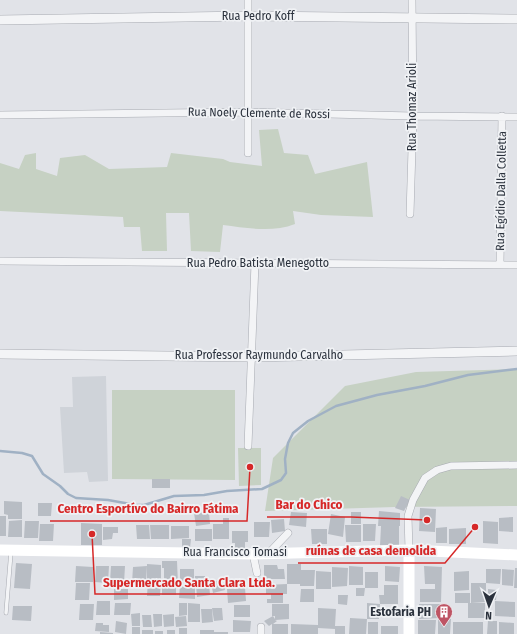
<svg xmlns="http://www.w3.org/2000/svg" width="517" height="634" font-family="'Fira Sans Condensed',sans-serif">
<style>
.built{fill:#cfd3d9}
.green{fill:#c6d1c3}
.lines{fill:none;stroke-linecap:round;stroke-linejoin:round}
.stream{stroke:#a0b1c4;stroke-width:2.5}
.building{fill:#b8bdc4}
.service-casing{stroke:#a7aab1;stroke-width:4.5}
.minor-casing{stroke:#a7aab1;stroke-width:8}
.tertiary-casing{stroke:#a7aab1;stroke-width:10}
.service{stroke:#f3f4f6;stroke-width:3.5}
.minor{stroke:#f3f4f6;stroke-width:7}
.tertiary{stroke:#f3f4f6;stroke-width:9}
.secondary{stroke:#fff;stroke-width:11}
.labels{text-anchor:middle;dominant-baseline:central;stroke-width:3.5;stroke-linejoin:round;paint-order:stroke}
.street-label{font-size:12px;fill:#2b323d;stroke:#f0f2f5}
.poi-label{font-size:12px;font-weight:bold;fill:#2b323d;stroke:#f0f2f5;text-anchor:end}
.leader{fill:none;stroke:#d62828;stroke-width:1.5}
.callout-dot{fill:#d62828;stroke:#f0f2f5;stroke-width:1.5}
.callout-label{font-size:13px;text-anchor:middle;font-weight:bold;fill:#d62828;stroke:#f0f2f5;stroke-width:3.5;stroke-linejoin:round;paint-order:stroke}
</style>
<rect width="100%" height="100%" fill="#e1e3e8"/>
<path class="built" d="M106,376L108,481L89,482L87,472L64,473L60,407H73L72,377Z"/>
<path class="green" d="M278,129L284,153L308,155L315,174L367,162L373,217L321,215L293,211L295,224C272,233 247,228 223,225L220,252L191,251L189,213H166L167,251H142L140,227H124L123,217L0,211V163L19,169L25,155L36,153V169L57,176L60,158L85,155L109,169L167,167L171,153L223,159L230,162L262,166L259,130Z
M517,369V506L395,507L265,511L273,458L345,386L416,372Z
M112,390H235V480L112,479Z
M238,448H261V485L239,486Z"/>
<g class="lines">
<path class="stream" d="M0,451L22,453L32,456L43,474L60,486L68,494L76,498L108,500L136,505H144L174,496L204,495L227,491L262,489L281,480L286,473L285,459L288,443L293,433L308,421L336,406L377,395L425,386L468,375L517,369"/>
</g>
<path class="building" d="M152,479H170V488H152Z
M401,496L410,500L404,511L395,508Z
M4,501L22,502V519H8V515L4,514Z
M38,503H52L51,516H38Z
M420,508L436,509L435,532L419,531Z
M379,511L400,513V526H378Z
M209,512L210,524L196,526L194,513Z
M291,512L307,513L306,527L289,525Z
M351,512H361V524H351Z
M331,514L345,517L343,537L328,534Z
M0,516H6V536H0Z
M513,517V532L499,531V518Z
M223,518H229V539H213V524H223Z
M284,519L285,531L272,533L271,520Z
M22,520V537H8L9,521Z
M25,521H39L38,538H24Z
M483,521L498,522V544L483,543Z
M254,522H270L269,537H254Z
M81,523L102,524V545H81Z
M40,524H54L53,541H39Z
M363,524H376L375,541H363Z
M136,525H149L150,539H137Z
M150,525H169V539H151Z
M345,525H361V542H346Z
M171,526H189V538L171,539Z
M381,526H399V546H380Z
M103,527H118V533H113L112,539L103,540Z
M447,527V543H436V528Z
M466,528V544H449V529Z
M195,529H212V541H195Z
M311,529H327V544H312Z
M232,531H248V542H245V549H235V543H232Z
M182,539H191L190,548H182Z
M162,561H177L178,585L164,586V568H162Z
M16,563L32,564L30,589L14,588Z
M147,564L161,565V580H147Z
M287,564H301V570H315L314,586H300V584H287Z
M264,565H277L278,569H284L285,579H272V582H264Z
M76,566L93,567V582H75Z
M96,566H109L108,583L95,582Z
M111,566H125L124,583L110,582Z
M147,566L146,583H132L133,567Z
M349,566L363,567V585H349Z
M385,566L400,567L399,582L385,581Z
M424,566L442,567L441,602H420V589H435V584H425Z
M332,567L348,568L347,586L332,587Z
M515,568H517V588H514Z
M180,569H194V581H180Z
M486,569H501L500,584L486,583V602L471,603V583H486Z
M502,569L514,570L513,586L502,585Z
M316,571L331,572V589H316Z
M469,571V590L454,591V572Z
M365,572H378V588H365Z
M195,576H205V583H195Z
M148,580L161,581L160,596H147Z
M219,580L220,586L224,585L225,590L213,593L211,583Z
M76,583H90L89,600H75Z
M209,583L210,595L197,597L196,585Z
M287,584V594H283V603H267V599H271V594H266V585Z
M180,585L195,586V599L179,598Z
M384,585H398V604H380L379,619H367V603L380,604L379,595H384Z
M162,586L176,587V595H162Z
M245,588L246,601L228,603L227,589Z
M356,588H365L364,596H356Z
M114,589H128V599L114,600Z
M301,589H314V602H300Z
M488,589L497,590L496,600H488Z
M455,593H470V603H485V618H468V603H455Z
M338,595H348L347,605L338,604Z
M97,601H110V615H96Z
M495,601L515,602V617L495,616Z
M115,603H131L130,615H114Z
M179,603H187V615L179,616Z
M188,603L200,604V622H188Z
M80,604H94L93,620H79Z
M272,604H289V619L275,620L277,621L273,624H288V634H272V624L269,626L264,621L273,616L275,619V616H272Z
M419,604H440V618L419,619Z
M234,605H250V617H234Z
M13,606H32L31,621L12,620Z
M212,608H222L223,620L214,621Z
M318,608L336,609L335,626H345V634H335V629L318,628V634H291V624L318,625Z
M201,609H212L213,622L202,623Z
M140,613V626H132L131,614Z
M153,614H162V626L154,627Z
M174,614V626L164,627L163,615Z
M142,615H151L152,627H143Z
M186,616L187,626L176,627L175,617Z
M350,618L367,619L366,634H349Z
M438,619H451L450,634H438Z
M233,620L251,621L250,632H233Z
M418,620H436L435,634H418Z
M116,621L127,623L126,634L115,632Z
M488,621H497V634H487Z
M368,622H378V634H368Z
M453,622H483V634H453Z
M499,622L514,623V634H499Z
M96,623H103V625H109V632L95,631Z
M381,626H398V634H381Z
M132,627H140V634H132Z
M179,628H187V634H179Z
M142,630H153V634H142Z
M167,630H175V634H167Z
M200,630H214V632H228V634H200Z
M155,631H163V634H155Z
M100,632L113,633V634H100Z"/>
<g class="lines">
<g class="service-casing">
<path id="service" d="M6,613L11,552"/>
</g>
<g class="minor-casing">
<path id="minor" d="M248,0V153
M0,115L247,112L413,116L517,117
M410,214L413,116L412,0
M0,261L517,265
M500,265L502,116
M248,446L255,263
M409,550L408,516L413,500L425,478L437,470L451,466L517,465
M253,554L257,573
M268,554L288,533
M261,627V634"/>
</g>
<g class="tertiary-casing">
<path id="tertiary" d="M0,20L247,16L517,19
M0,354L251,357L517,351"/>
</g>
<use href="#service" class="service"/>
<use href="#minor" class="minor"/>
<use href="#tertiary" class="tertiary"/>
<path class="secondary" d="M0,550L253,554L409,550L517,555
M409,550V634"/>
</g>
<defs>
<g id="building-pin" transform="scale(0.9)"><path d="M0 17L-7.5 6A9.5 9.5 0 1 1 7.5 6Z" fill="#be5464" stroke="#f0f2f5"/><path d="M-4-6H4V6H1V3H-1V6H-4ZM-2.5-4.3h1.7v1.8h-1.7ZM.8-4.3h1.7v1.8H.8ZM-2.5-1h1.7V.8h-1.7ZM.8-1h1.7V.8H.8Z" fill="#fff"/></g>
</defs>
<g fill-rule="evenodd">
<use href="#building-pin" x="444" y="612"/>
</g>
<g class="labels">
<g class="street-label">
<text x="258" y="16">Rua Pedro Koff</text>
<text transform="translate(412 107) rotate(-90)">Rua Thomaz Arioli</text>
<text transform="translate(259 113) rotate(1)">Rua Noely Clemente de Rossi</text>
<text transform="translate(501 191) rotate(-89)">Rua Egídio Dalla Colletta</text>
<text x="258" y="263">Rua Pedro Batista Menegotto</text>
<text x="259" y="355">Rua Professor Raymundo Carvalho</text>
<text x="235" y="552">Rua Francisco Tomasi</text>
</g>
<g class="poi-label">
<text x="431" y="612">Estofaria PH</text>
</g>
</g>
<path class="leader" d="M427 520L351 517H267M250 467L247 521H50M475 527L445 563H298M92 534L95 594H283"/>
<g class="callout-dot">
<circle cx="427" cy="520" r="4"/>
<circle cx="250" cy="467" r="4"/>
<circle cx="475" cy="527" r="4"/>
<circle cx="92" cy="534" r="4"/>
</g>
<g class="callout-label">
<text x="309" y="509">Bar do Chico</text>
<text x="148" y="513">Centro Esportívo do Bairro Fátima</text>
<text x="371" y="555">ruínas de casa demolida</text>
<text x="189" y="587">Supermercado Santa Clara Ltda.</text>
</g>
<g transform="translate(489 606) rotate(182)" stroke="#f0f2f5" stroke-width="3" paint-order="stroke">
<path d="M0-3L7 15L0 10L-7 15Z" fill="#2b323d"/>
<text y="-6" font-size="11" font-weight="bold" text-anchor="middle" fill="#2b323d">N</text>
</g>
</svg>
